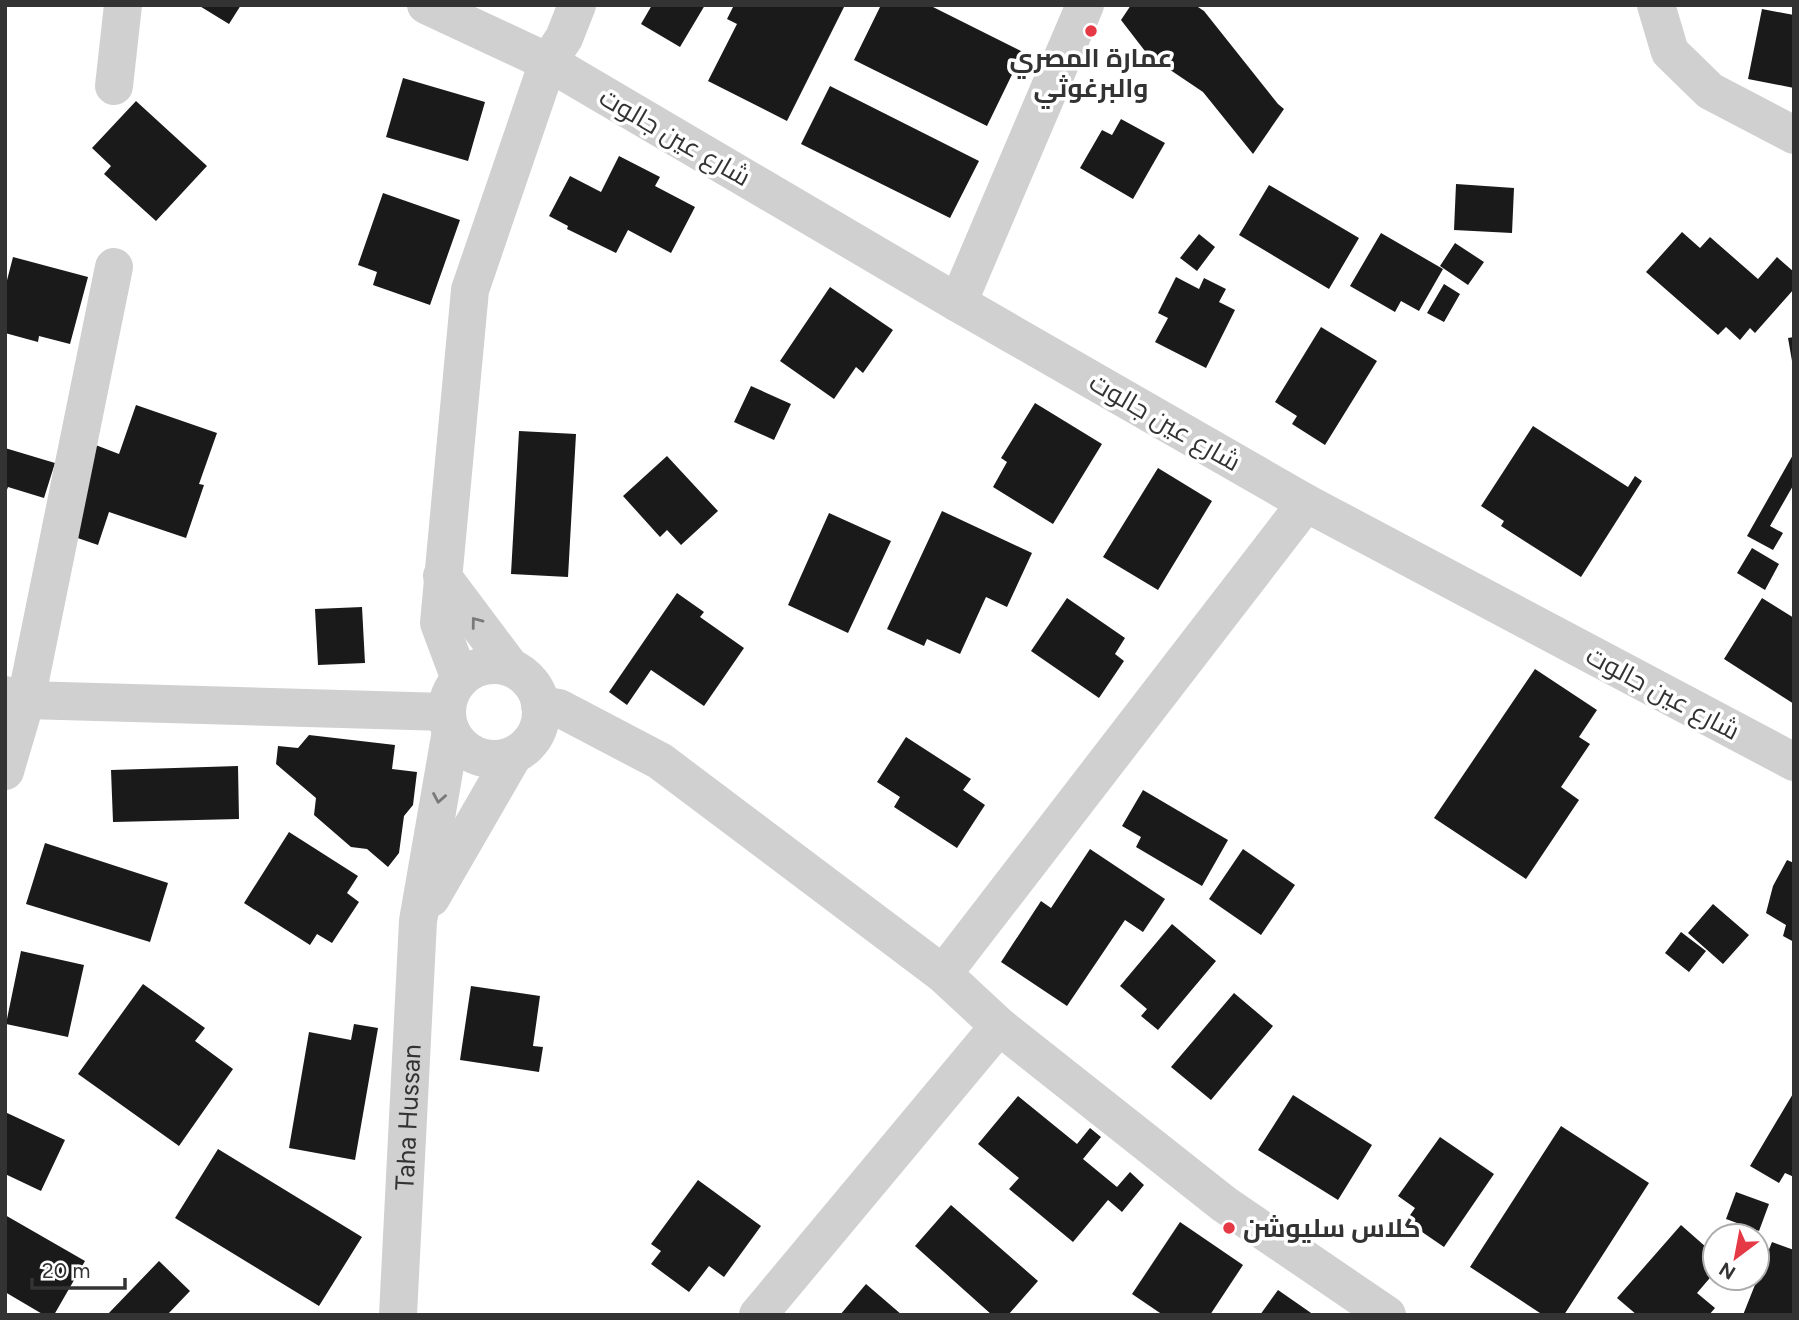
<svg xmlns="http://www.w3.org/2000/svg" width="1799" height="1320" font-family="Figtree,Cairo,sans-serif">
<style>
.building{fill:#1a1a1a}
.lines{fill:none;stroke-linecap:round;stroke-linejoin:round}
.minor{stroke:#d0d0d0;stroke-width:38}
.oneway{stroke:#7a7a7a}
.poi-dot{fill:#e63946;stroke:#fff;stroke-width:2.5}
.labels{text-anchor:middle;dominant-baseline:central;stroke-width:7;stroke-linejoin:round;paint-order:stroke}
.poi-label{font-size:26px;font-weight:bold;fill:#333;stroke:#fff}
.street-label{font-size:26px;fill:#333;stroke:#fff}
</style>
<rect width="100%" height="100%" fill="#fff"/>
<path class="building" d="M198,5H241L229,24Z
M652,5H705L680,47L641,24Z
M734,5H845L787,121L708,81L737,24L727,19Z
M881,5H929L1023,52L987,126L854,60Z
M1131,5H1195L1204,11L1278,104L1284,109L1253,154L1203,92L1148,55L1121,20Z
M1762,9L1794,15V88L1748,79Z
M403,78L485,102L468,161L386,137Z
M830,86L979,161L950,218L801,144Z
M136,101L207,166L156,221L104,174L111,166L92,148Z
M1121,119L1165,143L1133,199L1080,168L1102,130L1112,135Z
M619,156L660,177L655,186L695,207L671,253L628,230L616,253L567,229L568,226L549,216L570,176L601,192Z
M1456,184L1514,188L1512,233L1454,230Z
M1269,185L1359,238L1329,289L1239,235Z
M383,193L460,220L430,305L373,285L377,272L358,265Z
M1682,232L1700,248L1710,237L1758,279L1777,257L1794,272V289L1755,333L1750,328L1740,340L1726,327L1718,335L1646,272Z
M1381,233L1443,269L1419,311L1401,301L1395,312L1350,286Z
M1199,234L1215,247L1197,271L1180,258Z
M1455,243L1484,262L1468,285L1440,266Z
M13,257L88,277L70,344L39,336L38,342L5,333V288Z
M1176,277L1199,289L1204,278L1226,289L1219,302L1235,310L1206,368L1155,342L1168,318L1158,313Z
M1444,284L1460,294L1444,322L1427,313Z
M830,287L893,330L863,373L856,367L834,399L780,361Z
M1321,327L1377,361L1325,445L1292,424L1297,416L1275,402Z
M1794,337V361H1792L1788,338Z
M751,386L791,404L774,440L734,422Z
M1035,403L1102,444L1053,524L993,487L1007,462L1001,458Z
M136,405L217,433L199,484L204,485L186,538L109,512L98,545L63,533L93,444L119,454Z
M1533,426L1628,487L1635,476L1642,481L1581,577L1501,526L1504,521L1481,506Z
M519,431L576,434L568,577L511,574Z
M5,448L55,463L44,498L8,487L5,495Z
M1794,453V484L1770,526L1783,533L1773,550L1747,536Z
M667,456L718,511L681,545L667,530L660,537L623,496Z
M1158,468L1212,501L1158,590L1103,557Z
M942,511L1032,553L1007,607L986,597L960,654L927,639L924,646L887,629Z
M829,513L891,541L848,633L788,605Z
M1752,548L1779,564L1765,590L1737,573Z
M677,593L704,612L700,617L744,648L704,706L651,670L627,705L609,692Z
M1067,598L1125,638L1115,654L1124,661L1099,698L1031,651Z
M1762,598L1794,618V704L1724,659Z
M362,607L365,663L318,665L315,609Z
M1535,669L1597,710L1579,737L1590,744L1561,787L1579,800L1526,879L1434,818Z
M309,735L395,745L392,769L417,772L413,805L404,816L399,853L388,867L367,849L351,847L314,815L316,798L276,764L278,746L298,748Z
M906,737L971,779L963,790L985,805L957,848L894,807L900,797L877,782Z
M238,766L239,819L113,822L111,770Z
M1143,790L1228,840L1202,886L1136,847L1141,837L1122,826Z
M289,832L358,876L347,893L359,902L332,943L317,934L310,945L244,903Z
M45,843L168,883L150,942L26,904Z
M1090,849L1165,899L1143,932L1125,920L1067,1006L1001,962L1041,901L1051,908Z
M1243,849L1295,885L1261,935L1209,899Z
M1787,860L1794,863V942L1783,936L1786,925L1766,913L1773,886Z
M1713,904L1749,935L1723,964L1688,933Z
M1172,924L1216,961L1158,1030L1141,1016L1147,1009L1120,986Z
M1681,932L1706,951L1689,972L1665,953Z
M21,951L84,965L68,1037L6,1024Z
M143,984L205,1028L195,1041L233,1069L179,1146L78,1074Z
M471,986L540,996L533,1046L543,1047L539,1072L460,1060Z
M1234,993L1273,1026L1211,1100L1171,1067Z
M354,1024L378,1028L355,1160L289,1148L309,1032L351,1040Z
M1794,1092V1177L1785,1173L1779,1183L1750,1166Z
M1293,1095L1372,1145L1338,1200L1258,1150Z
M1018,1096L1077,1144L1090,1128L1101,1137L1083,1159L1117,1187L1130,1172L1144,1185L1122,1212L1108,1200L1073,1242L1009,1189L1019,1178L978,1144Z
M5,1112L65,1140L41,1191L5,1174Z
M1561,1126L1649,1183L1564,1315H1543L1470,1267Z
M1440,1137L1494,1174L1444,1247L1406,1221L1415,1208L1398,1196Z
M218,1149L362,1237L319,1306L175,1218Z
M698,1180L761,1226L724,1277L709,1266L689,1292L651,1264L661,1251L651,1244Z
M1736,1192L1769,1204L1759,1231L1726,1219Z
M951,1205L1038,1281L1008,1315H992L915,1246Z
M5,1215L85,1261L54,1315H44L5,1292Z
M1180,1222L1243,1265L1210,1315H1163L1132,1294Z
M1681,1225L1715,1255V1272L1697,1293L1715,1308L1709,1315H1637L1617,1298Z
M1772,1242L1794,1250V1315H1743Z
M159,1261L190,1291L167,1315H107Z
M866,1284L902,1315H840Z
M1278,1290L1314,1315H1260Z"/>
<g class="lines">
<g class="minor">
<path d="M426,5L548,62L470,290L439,623L460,679"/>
<path d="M577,5L564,38L548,62L958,303L1306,503L1794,762"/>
<path d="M1656,5L1670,52L1710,91L1794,135"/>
<path d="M114,86L123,5"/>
<path d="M958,303L1085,5"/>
<path d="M442,576L511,668"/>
<circle cx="494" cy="712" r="47"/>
<path d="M5,695L26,700L446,712"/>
<path d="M540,705L559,708L660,761L943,974L999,1026L1224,1204L1387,1315"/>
<path d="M5,771L26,700L114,267"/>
<path d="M431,898L513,756"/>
<path d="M943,974L1306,503"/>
<path id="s1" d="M398,1315L418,921L451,731"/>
<path d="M758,1315L999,1026"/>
</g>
</g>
<defs><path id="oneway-chevron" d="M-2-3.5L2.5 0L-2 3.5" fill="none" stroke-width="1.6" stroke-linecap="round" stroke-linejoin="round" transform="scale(1.75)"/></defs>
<g class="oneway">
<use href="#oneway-chevron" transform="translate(476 622) rotate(-127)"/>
<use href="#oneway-chevron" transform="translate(439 798) rotate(100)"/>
</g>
<g class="poi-dot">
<circle cx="1091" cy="31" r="7"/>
<circle cx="1229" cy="1228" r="7"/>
</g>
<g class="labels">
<g class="poi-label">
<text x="1091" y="58">عمارة المصري<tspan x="1091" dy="30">والبرغوثي</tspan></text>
<text x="1243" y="1228" text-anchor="start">كلاس سليوشن</text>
</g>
<g class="street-label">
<text transform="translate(675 137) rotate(30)">شارع عين جالوت</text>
<text transform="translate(1165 422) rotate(30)">شارع عين جالوت</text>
<text transform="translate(1663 693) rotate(28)">شارع عين جالوت</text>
<text stroke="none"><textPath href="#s1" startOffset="198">Taha Hussan</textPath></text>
</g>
</g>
<rect width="1799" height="1320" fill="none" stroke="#333333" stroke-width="14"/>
<g transform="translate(1736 1257) rotate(212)"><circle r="33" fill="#ffffff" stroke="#adadad" stroke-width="2"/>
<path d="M0-5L12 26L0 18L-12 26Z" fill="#e63946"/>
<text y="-10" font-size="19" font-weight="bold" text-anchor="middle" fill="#333333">N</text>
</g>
<path d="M32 1278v10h93v-10" fill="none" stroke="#333333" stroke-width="3.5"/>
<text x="42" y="1278" font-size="21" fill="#333333" stroke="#ffffff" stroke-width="5" paint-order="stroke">20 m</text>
</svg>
